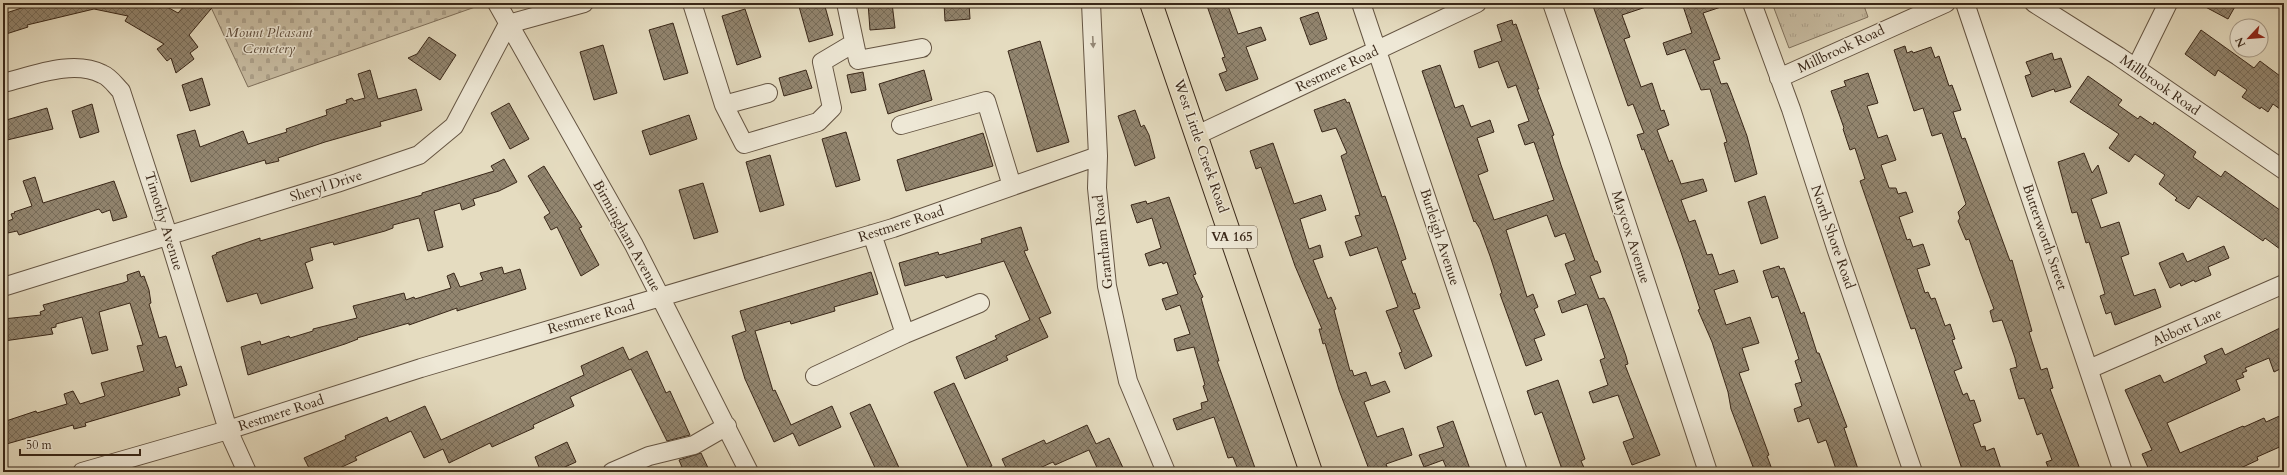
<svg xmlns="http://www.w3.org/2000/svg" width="2287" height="475" font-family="Cardo,serif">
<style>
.cemetery{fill:url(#cemetery-stones);stroke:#80725e}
.park{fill:url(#park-tufts);stroke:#80725e}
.building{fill:url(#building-cross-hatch);stroke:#392718}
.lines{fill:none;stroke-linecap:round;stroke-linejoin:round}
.minor-casing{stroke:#645442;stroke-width:20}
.major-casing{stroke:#392718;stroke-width:24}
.minor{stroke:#eee8d6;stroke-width:18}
.major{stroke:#e5dcc0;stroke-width:22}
.oneway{fill:#948877}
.labels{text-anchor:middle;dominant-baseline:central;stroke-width:3;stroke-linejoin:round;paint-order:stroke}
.shield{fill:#eee8d6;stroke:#6f6151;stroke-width:1}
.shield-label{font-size:13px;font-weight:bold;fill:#392718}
.park-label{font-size:14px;font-style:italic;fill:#5d4c3b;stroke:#eee8d6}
.street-label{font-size:14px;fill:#392718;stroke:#eee8d6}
</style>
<defs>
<pattern id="cemetery-stones" width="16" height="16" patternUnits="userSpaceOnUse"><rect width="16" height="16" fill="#c8bda3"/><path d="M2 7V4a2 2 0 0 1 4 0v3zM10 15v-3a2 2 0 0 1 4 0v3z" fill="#ada28c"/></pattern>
<pattern id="park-tufts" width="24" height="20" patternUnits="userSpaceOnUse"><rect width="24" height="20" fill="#c8bda3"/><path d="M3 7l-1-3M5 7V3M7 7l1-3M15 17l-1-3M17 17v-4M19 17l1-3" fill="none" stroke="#ada28c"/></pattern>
<pattern id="building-cross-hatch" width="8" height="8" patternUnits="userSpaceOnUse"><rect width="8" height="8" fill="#92856f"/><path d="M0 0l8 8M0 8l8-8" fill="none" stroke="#786d5a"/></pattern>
</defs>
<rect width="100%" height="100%" fill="#e5dcc0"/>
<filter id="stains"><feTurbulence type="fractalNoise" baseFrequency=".005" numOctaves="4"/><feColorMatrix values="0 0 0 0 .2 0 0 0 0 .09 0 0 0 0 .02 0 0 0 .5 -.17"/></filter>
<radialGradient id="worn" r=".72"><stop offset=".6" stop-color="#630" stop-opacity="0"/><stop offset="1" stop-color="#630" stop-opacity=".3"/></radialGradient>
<path class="cemetery" d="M209,3H477L478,6L248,87Z"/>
<path class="park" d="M1772,3H1863L1868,17L1789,48Z"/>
<path class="building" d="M37,3H160L178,13L187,3H216L189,35L198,47L190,53L194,59L176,73L171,58L167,61L157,49L164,44L125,21L128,16L94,9L27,25L28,27L3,35V14Z
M798,3H824L833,35L809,42Z
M868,3H892L895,28L870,30Z
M944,3H969L970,19L945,21Z
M1206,3H1227L1238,34L1261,27L1266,40L1246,47L1258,79L1226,91L1219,74L1227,71L1222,58L1225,57Z
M1592,3H1652V5L1622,15L1630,37L1624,39L1641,87L1652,83L1661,111L1664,110L1669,125L1657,130L1669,162L1672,160L1681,184L1703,179L1707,191L1681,200L1689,222L1695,220L1707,255L1712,254L1719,275L1734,270L1738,282L1714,290L1726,325L1750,317L1759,343L1742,348L1749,370L1739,373L1769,455L1767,456L1773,472H1755L1731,409L1728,392L1712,342L1698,310L1700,309L1680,249L1644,149L1642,150L1637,135L1644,133L1633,104L1628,106Z
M1682,3H1727V5L1703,13L1720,59L1713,61L1721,84L1727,83L1730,90L1747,136L1757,174L1735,182L1724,143L1727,142L1710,89L1701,90L1685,49L1667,55L1663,43L1692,33Z
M2198,3H2237L2228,19Z
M745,9L761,57L737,65L722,16Z
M1318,12L1327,39L1310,45L1300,18Z
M1512,20L1513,25L1516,24L1539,89H1537L1554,135L1552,136L1561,165L1595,261H1597L1601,272L1590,276L1599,299L1604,298L1610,311L1626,356L1628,364L1625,365L1660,455L1632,465L1623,442L1634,438L1618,395L1593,403L1589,392L1608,385L1600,360L1605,358L1587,304L1562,313L1558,301L1576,294L1565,264L1575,260L1565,233L1555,237L1547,215L1506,230L1527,297L1533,294L1538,307L1534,309L1545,335L1534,339L1542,360L1526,366L1500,294L1502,293L1490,256L1480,229L1475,221L1474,222L1422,71L1440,65L1455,108L1463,105L1471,127L1490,120L1494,132L1477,138L1488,171L1478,175L1494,220L1554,200L1534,142L1525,145L1518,125L1529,121L1516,85L1508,88L1498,61L1479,68L1474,51L1502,41L1497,25Z
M673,23L688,73L664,80L649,30Z
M2201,30L2254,68L2260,61L2284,79V112L2273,104L2268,112L2261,107L2260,109L2242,97L2247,90L2218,70L2215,76L2185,54Z
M429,37L456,55L440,80L408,58L417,54Z
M1040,41L1069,142L1037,152L1008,51Z
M603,45L617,93L594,100L580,52Z
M1905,46L1907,53L1912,51L1913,53L1931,47L1935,58L1939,56L1949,86L1952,85L1961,110L1953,112L1962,139L1965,138L2010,261L2012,260L2032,331L2029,332L2041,370L2047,368L2053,388L2050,389L2081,472H2050L2046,462L2052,460L2042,433L2037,435L2024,398L2019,399L2010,369L2017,367L2015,358L2002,320L1993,322L1990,311L1994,309L1980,271L1969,239L1966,240L1958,221L1960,218L1958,212L1966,204L1942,133L1932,136L1923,108L1914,111L1894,50Z
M2052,53L2054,60L2061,58L2071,87L2055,92L2054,89L2032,97L2025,76L2031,74L2026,62Z
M370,70L378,99L416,89L422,110L380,122L381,126L325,142L278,158L279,161L266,164L265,160L191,182L177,135L195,130L200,147L243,131L248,144L287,132L286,129L327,115L326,110L347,103L346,100L352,98L354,101L365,98L358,74Z
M806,70L812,88L784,96L779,78Z
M924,70L932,100L888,114L879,84Z
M863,72L866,90L851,93L847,75Z
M1868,73L1878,103L1867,106L1878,138L1887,135L1896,160L1881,165L1889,188H1896L1898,194L1906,192L1913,212L1899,217L1907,240L1910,239L1913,247L1923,244L1930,265L1917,269L1925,293L1928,292L1931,299L1935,298L1945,326L1950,324L1955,339L1952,340L1962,368L1954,371L1963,395L1967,393L1970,401L1974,400L1981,421L1973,424L1981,447L1985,446L1986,451L1994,448L2002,472H1963L1915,328L1911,329L1860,181L1865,179L1855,148L1850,150L1843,129L1844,128L1831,91L1846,86L1844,81Z
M2088,76L2122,100L2118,105L2138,119L2140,116L2153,125L2154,122L2196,152L2193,157L2221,177L2225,171L2284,213V252L2265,238L2263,241L2198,196L2189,209L2175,200L2177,198L2159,184L2165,175L2135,154L2129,162L2109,148L2119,134L2070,102Z
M202,78L210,105L190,111L182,85Z
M1345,99L1347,103L1349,102L1382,197L1385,196L1398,234L1406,259L1401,261L1413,294L1415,293L1420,308L1413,310L1432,356L1405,369L1399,353L1402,352L1386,311L1398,307L1377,247L1350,256L1345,242L1362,236L1355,216L1360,215L1341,156L1347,153L1336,128L1322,132L1314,110Z
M509,103L529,139L510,149L491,113Z
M92,104L99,132L80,138L72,111Z
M47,108L53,129L3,141V121Z
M1135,110L1141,127L1144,125L1149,135L1155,158L1135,166L1118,116Z
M689,115L697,139L650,155L642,131Z
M846,132L860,180L836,187L822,139Z
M983,133L993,166L906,191L897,160Z
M1273,143L1294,204L1321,195L1326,210L1300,219L1309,249L1320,245L1323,257L1313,260L1328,299L1331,297L1336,309L1334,310L1350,371L1352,370L1354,376L1366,372L1371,386L1385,381L1390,392L1364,402L1377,437L1403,428L1412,455L1386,464L1389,472H1370L1339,390L1325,343L1323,344L1319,329H1322L1295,266L1261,167L1256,169L1250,151Z
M2084,153L2092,173L2098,165L2107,193L2091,199L2101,228L2119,222L2129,254L2121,257L2134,296L2155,289L2161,307L2115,325L2111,312L2106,314L2100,296L2105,294L2100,277L2089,242L2086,243L2077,212L2072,213L2058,162Z
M770,155L784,205L760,212L746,162Z
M504,159L517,182L499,191L473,199L475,205L462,210L460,203L434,211L443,247L428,251L419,218L393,225V228L385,231L334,245L333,242L310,248L313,260L305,263L313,288L261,304L257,293L227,302L212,256L217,254L216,253L260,238V241L422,195V193L494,171L491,166Z
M544,166L582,227L579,228L599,265L581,276L557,227L551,230L544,217L550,213L528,176Z
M35,177L43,203L114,181L127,217L113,221L110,210L102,213L99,209L19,235L17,231L3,234V223L13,219L11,214L15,213L14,212L32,206L23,181Z
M703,183L718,232L694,239L679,190Z
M1765,196L1778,238L1761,244L1748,202Z
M1169,197L1196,274L1193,275L1203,297L1201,298L1219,361H1217L1255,468L1243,472H1239L1233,457L1228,458L1214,417L1177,430L1173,419L1202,409L1201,403L1208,401L1203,386L1205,385L1194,347L1177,351L1174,339L1190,334L1180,305L1166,310L1162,299L1178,294L1167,262L1163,264L1162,262L1149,266L1145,254L1161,248L1152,218L1137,223L1131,205L1146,201L1147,204Z
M1021,227L1028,250L1024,251L1051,313L1039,318L1048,337L1006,356L1008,360L965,379L956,357L997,339L995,336L1030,320L1004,261L946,278L944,275L905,286L899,263L938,252L939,255L982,243L981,239Z
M2224,246L2229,258L2208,267L2211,275L2195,282L2194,280L2181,286L2180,283L2170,288L2159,263L2183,253L2187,262Z
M1779,266L1780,269L1784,268L1801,314L1804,312L1817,353H1819L1847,427L1844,428L1859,472H1837L1826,440L1818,443L1809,418L1798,422L1794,409L1802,406L1795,384L1802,382L1795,361L1799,359L1778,296L1772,298L1763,271Z
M502,267L504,274L520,269L526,289L457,311V308L409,325V323L357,338L358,339L345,344L248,375L241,347L260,341L261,345L289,336L290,338L313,331V329L357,318L353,306L404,293L406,300L414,297L415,299L451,288L447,276L454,273L460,287L483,280L480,273Z
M139,271L141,277L144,276L149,290L151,303L149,304L159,338L166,336L176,368L181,366L187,385L178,388L180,395L85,423L86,426L74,429L73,425L3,445V422L36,411L37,413L67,404L64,394L73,391L80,404L105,396L101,383L144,371L137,346L143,345L130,303L99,312L108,350L92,354L82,317L56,324V327L51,328L53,334L4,341L3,319L41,315L40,312L45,310L43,305L123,283L128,281L127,275Z
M871,272L878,294L834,307L835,311L791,324L790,321L755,331L773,391L775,390L791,425L832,406L841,427L799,446L793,433L774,442L745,379L732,336L746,331L740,311Z
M2284,326V367L2274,372L2269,358L2245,368L2247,371L2242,373L2244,377L2236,380L2240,390L2167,423L2180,453L2243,426L2244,427L2264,418L2266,422L2284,414V445L2257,457L2258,460L2232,472H2150L2142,454L2152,450L2125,390L2160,375L2164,383L2207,363L2204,356L2222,348L2225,355Z
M623,347L629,360L647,351L666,393L670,391L690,435L667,441L631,369L570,397L574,406L533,425L534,428L492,447L490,443L449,463L443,449L424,458L411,431L355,457L357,460L331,472H311L304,458L346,439L345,436L387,417L389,422L425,406L441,440L584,375L581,366Z
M1558,380L1585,459L1581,461L1586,472H1563L1542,412L1535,415L1527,391Z
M954,383L992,466L978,472H970L934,392Z
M870,404L901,472H877L850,413Z
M1453,421L1471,472H1448L1443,460L1424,467L1419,455L1444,447L1437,427Z
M1087,425L1096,444L1109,438L1125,472H1099L1089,450L1055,465L1053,462L1031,472H1008L1002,459L1044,440L1046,444Z
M567,442L576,462L554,472H541L535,457Z
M701,453L710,472H684L679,460Z"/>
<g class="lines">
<g class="minor-casing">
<path id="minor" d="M497,3L634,245L749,472
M692,3L724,105L768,93
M846,3L858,60L922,48
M1091,3L1098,156L1097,188L1107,286L1128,381L1166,472
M1361,3L1518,472
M1552,3L1601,146L1708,472
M1752,3L1791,109L1836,248L1913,472
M1965,3L2123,472
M2034,3L2118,56L2284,170
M2136,68L2168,3
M1779,78L1946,3
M3,83C32,76 73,59 102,74C110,77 115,85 121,91L168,235L228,430L247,472
M724,105L744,144L818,122L832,108L822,62L854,43
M901,125L986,101L1012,186
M1197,135L1477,3
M872,234L905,334
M3,287L337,183L419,155L454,126L508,24L584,3
M2089,369L2284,284
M815,376L905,334L980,303
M82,472L228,430L421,368L893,228L1098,156
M612,472L649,456L694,445L727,426"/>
</g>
<g class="major-casing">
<path id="major" d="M1151,3L1311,472"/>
</g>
<use href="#minor" class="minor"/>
<use href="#major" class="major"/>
</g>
<defs><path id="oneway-solid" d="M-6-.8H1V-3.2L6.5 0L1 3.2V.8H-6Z"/></defs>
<use class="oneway" href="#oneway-solid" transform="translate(1093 42) rotate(87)"/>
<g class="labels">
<rect class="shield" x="1207" y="226" width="50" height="22" rx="3"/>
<g class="shield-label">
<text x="1232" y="237">VA 165</text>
</g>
<g class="park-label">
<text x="269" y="32">Mount Pleasant<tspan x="269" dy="16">Cemetery</tspan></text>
</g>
<g class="street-label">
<text transform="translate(1841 49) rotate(-25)">Millbrook Road</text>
<text transform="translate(1337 69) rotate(-25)">Restmere Road</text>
<text transform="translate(2160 85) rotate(35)">Millbrook Road</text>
<text transform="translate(1201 146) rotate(71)">West Little Creek Road</text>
<text transform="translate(326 186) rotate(-18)">Sheryl Drive</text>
<text transform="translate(164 221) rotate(73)">Timothy Avenue</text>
<text transform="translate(901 224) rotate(-18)">Restmere Road</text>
<text transform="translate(627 236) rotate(61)">Birmingham Avenue</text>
<text transform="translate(1440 237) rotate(72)">Burleigh Avenue</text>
<text transform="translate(1631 237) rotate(72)">Maycox Avenue</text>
<text transform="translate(1833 237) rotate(71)">North Shore Road</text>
<text transform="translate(2045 237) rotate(71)">Butterworth Street</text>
<text transform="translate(1103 242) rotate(-96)">Grantham Road</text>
<text transform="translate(591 317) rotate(-16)">Restmere Road</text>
<text transform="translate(2187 327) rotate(-24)">Abbott Lane</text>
<text transform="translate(281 413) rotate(-18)">Restmere Road</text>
</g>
</g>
<rect width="2287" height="475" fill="none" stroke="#e5dcc0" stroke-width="16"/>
<rect x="4" y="4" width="2279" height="467" fill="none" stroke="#392718" stroke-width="2"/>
<rect x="8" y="8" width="2271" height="459" fill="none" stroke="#392718"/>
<g transform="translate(2249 38) rotate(244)"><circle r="19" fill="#eee8d6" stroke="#a69b8a"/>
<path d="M0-3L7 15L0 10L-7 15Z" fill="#8f2418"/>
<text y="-6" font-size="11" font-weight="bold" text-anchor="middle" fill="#392718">N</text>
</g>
<path d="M20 449v6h120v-6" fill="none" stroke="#392718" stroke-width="2"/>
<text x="26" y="449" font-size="12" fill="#392718" stroke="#eee8d6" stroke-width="3" paint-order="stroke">50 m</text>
<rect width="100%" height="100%" filter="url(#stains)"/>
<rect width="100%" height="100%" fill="url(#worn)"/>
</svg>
